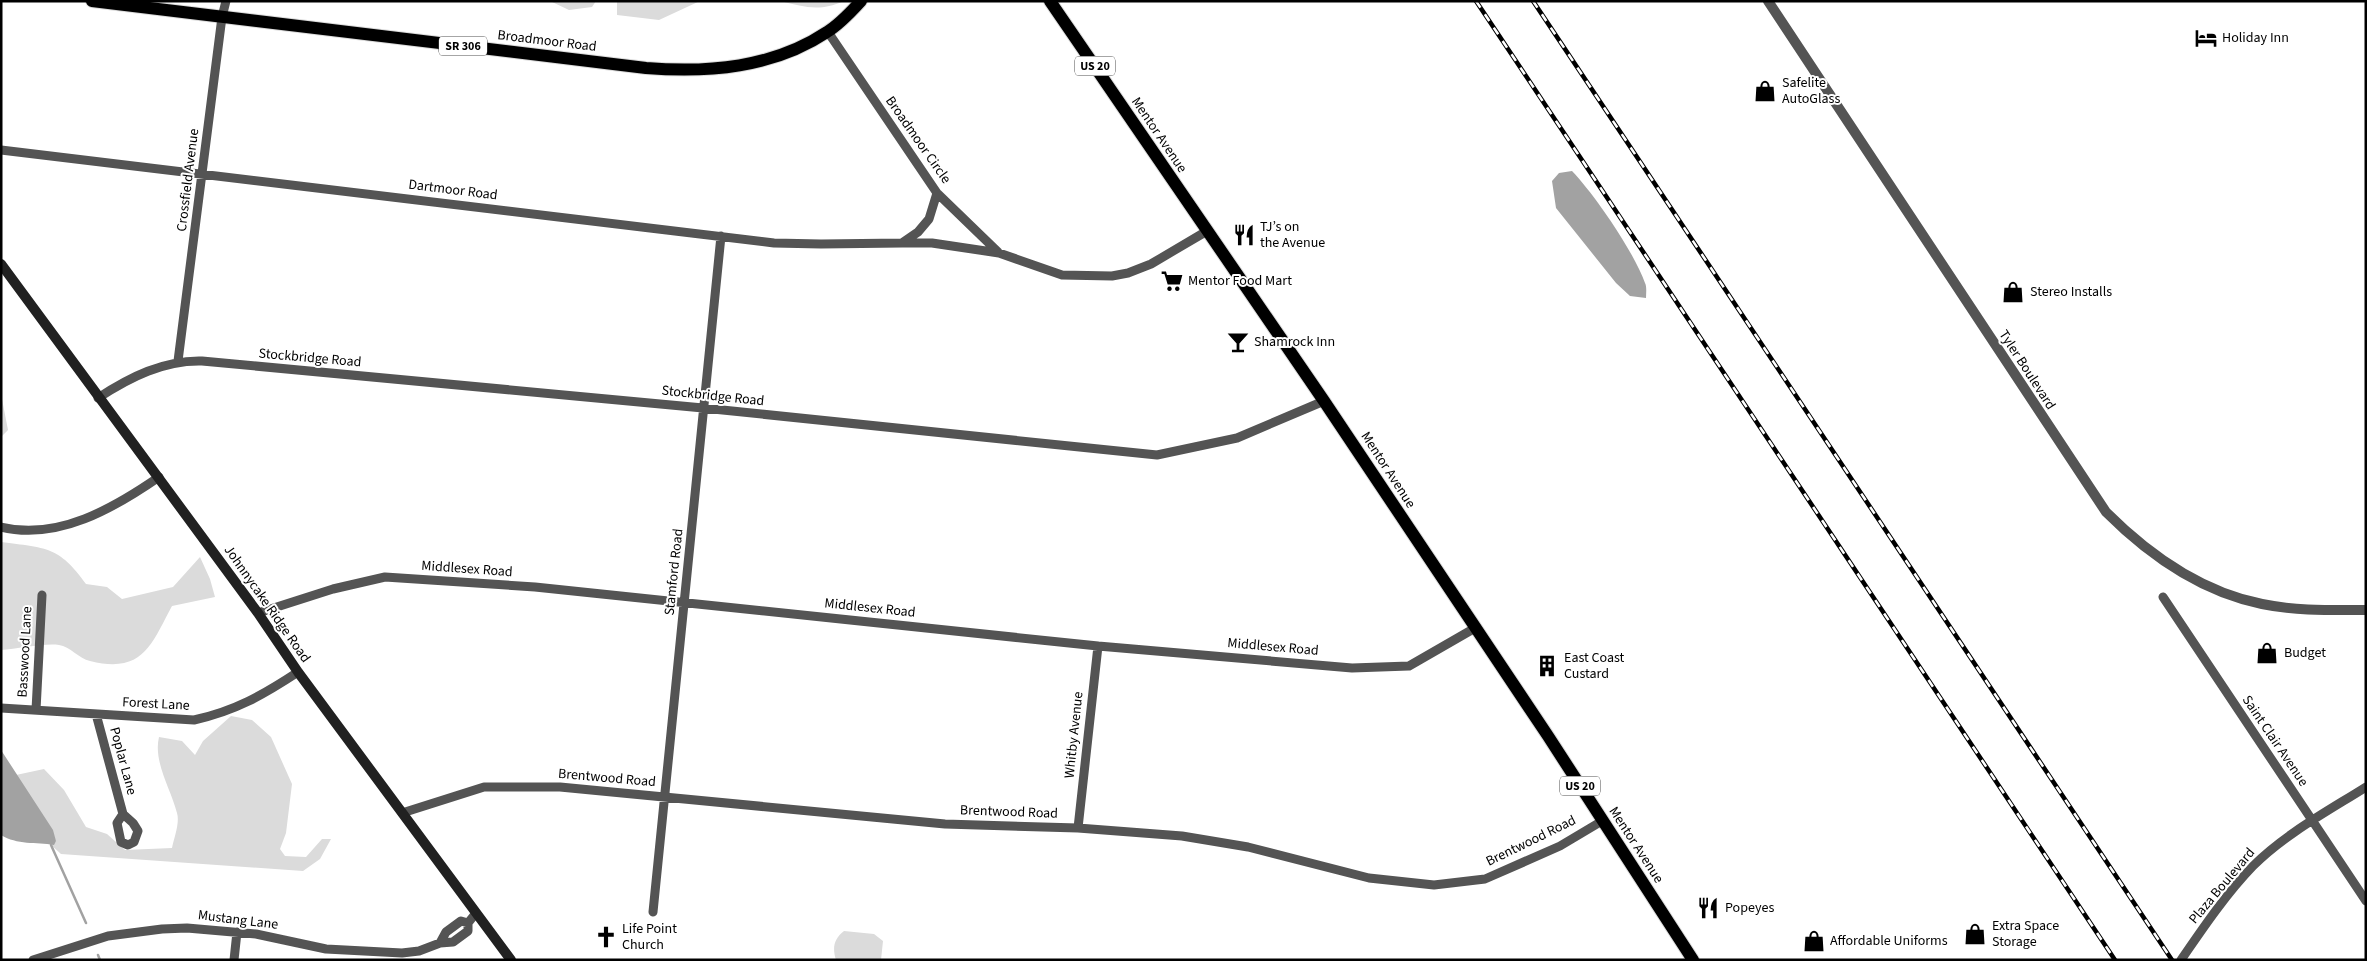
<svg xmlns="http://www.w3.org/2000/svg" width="2367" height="961" font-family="'Source Sans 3',sans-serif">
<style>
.green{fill:#dbdbdb}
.water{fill:#a2a2a2}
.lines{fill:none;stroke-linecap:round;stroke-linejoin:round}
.stream{stroke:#a2a2a2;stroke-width:2.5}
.primary-casing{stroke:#dbdbdb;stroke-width:14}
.minor{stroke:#545454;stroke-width:9}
.tertiary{stroke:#545454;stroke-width:10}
.secondary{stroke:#212121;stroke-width:10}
.primary{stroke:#000;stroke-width:12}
.rail-casing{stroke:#000;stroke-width:4.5}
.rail{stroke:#fff;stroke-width:2.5;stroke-dasharray:8;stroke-linecap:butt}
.labels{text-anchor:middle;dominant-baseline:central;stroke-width:4;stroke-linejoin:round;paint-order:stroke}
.shield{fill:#fff;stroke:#4c4c4c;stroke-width:1}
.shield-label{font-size:12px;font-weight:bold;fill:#000}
.poi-label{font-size:14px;fill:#000;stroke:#fff;text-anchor:start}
.street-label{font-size:14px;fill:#000;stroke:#fff}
</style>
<rect width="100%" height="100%" fill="#fff"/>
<path class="green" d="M550,1H596L592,7L569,10Z
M617,1H700L659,20L617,15Z
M780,1H844C819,12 805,7 780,1Z
M1,394L8,430L1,437Z
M1,542C46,548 59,546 86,584L107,587L122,599L173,587L200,557L210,579L215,597L172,606C151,645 143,674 90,661C79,659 70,646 59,645C44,643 18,649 1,650Z
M231,716L252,720L271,737L292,784L286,833L280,849L285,856L306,857L322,839H331L320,859L303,871L61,854L51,845L56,841L16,775L44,769L64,790L86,827L107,834L125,850L172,848C174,838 180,823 177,813C171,789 153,762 159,737L182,741L195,755L203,741Z
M844,931L874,934L883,941L881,960H836C832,947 834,939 844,931Z"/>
<path class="water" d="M1572,171C1595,195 1634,252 1645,283C1647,287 1646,293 1646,298L1630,296L1616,283L1556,208L1552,181L1559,173Z
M1,750L53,830L56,841L54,845C36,842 17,845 1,835Z"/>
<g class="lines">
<path class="stream" d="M51,845L86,923
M98,955L100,960"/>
<g class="primary-casing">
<path id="primary" d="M92,1L646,68C708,73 773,68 827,32C840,24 851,12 861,1
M1050,1L1324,401L1548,736L1693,960"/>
</g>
<path class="minor" d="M828,32L937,193L998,252
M1,150L774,243L821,244L902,243L918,232L929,219L937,193
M903,243H932L999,253L1062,275L1112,276L1128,273L1151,264L1207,231
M178,361L222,17L226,1
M98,398C130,377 164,360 202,361L703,408L1157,455L1237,438L1324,401
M1,527C58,541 114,508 159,477
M2163,597L2366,901
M258,613L333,589L385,577L535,587L1098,646L1352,668L1409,666L1475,628
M1,708L194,720C235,711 263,695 298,672
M36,710L42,595
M96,714L123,814L133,823L138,831L134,842L128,845L121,842L117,823L123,814
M402,813L484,787H560L945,824L1078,828L1182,836L1248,847L1369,878L1434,885L1485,879L1560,846L1602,821
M1078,828L1098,646
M653,912L721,236
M440,943L446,932L461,921L468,923
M33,960L108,936L162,929L187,928L256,934L326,949L402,953L419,951L440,943L453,942L468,931V923L476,913
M234,960L237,932
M2181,960C2203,928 2226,894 2253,866C2285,834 2328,811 2366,787"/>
<path class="tertiary" d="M1768,1L2106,512C2149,555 2202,592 2262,604C2296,611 2331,610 2366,610"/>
<path class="secondary" d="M1,264L258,613L298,672L511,960"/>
<use href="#primary" class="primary"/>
<g class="rail-casing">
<path id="rail" d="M1476,1L2115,960
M1533,1L2172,960"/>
</g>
<use href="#rail" class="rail"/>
</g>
<defs>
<g id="hotel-bare" transform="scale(1.725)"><path d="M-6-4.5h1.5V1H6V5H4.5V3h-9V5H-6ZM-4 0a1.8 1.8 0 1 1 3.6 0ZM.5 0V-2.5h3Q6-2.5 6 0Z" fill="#000" stroke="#fff" stroke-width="2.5" paint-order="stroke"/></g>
<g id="shop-bare" transform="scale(1.725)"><path d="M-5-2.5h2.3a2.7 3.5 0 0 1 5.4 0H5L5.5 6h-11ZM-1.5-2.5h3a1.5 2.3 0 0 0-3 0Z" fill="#000" stroke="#fff" stroke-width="2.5" paint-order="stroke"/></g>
<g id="restaurant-bare" transform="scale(1.725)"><path d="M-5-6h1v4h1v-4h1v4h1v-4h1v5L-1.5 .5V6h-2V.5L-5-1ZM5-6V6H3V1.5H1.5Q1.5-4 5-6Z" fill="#000" stroke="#fff" stroke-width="2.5" paint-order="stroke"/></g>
<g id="supermarket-bare" transform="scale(1.725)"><path d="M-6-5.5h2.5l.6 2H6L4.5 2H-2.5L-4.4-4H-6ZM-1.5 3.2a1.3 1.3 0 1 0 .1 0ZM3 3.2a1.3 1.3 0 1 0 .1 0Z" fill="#000" stroke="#fff" stroke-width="2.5" paint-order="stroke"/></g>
<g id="bar-bare" transform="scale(1.725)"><path d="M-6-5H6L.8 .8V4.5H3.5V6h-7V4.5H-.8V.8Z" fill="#000" stroke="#fff" stroke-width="2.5" paint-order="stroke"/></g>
<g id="building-bare" transform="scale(1.725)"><path d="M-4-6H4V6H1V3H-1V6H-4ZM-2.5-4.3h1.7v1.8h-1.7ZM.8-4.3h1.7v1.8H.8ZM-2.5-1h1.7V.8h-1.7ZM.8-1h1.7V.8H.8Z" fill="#000" stroke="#fff" stroke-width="2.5" paint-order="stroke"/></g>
<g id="church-bare" transform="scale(1.725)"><path d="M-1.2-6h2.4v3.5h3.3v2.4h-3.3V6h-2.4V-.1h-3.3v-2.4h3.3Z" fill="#000" stroke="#fff" stroke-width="2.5" paint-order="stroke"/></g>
</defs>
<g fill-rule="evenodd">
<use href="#hotel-bare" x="2206" y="38"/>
<use href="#shop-bare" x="1765" y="91"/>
<use href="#restaurant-bare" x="1244" y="235"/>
<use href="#supermarket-bare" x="1172" y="281"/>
<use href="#shop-bare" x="2013" y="292"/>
<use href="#bar-bare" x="1238" y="342"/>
<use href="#shop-bare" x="2267" y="653"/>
<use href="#building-bare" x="1547" y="666"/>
<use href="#restaurant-bare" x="1708" y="908"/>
<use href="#shop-bare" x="1975" y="934"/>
<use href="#church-bare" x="606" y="937"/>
<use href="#shop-bare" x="1814" y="941"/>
</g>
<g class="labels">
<g class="shield">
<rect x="439" y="36.5" width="48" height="19" rx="4"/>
<rect x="1075" y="56.5" width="40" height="19" rx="4"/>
<rect x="1560" y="776.5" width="40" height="19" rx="4"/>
</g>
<g class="shield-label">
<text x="463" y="46">SR 306</text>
<text x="1095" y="66">US 20</text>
<text x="1580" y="786">US 20</text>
</g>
<g class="poi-label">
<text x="2222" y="38">Holiday Inn</text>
<text x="1782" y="83">Safelite<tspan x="1782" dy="16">AutoGlass</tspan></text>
<text x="1260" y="227">TJ’s on<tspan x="1260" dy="16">the Avenue</tspan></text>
<text x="1188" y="281">Mentor Food Mart</text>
<text x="2030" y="292">Stereo Installs</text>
<text x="1254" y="342">Shamrock Inn</text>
<text x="2284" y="653">Budget</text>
<text x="1564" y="658">East Coast<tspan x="1564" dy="16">Custard</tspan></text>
<text x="1725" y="908">Popeyes</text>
<text x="1992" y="926">Extra Space<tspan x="1992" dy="16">Storage</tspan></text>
<text x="622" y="929">Life Point<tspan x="622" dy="16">Church</tspan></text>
<text x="1830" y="941">Affordable Uniforms</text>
</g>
<g class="street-label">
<text transform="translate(547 41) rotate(7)">Broadmoor Road</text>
<text transform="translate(1159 135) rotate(56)">Mentor Avenue</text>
<text transform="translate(918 140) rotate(55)">Broadmoor Circle</text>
<text transform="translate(188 180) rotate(-83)">Crossfield Avenue</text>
<text transform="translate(453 190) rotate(7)">Dartmoor Road</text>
<text transform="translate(310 358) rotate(5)">Stockbridge Road</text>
<text transform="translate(2027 370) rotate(57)">Tyler Boulevard</text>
<text transform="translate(713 396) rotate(6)">Stockbridge Road</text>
<text transform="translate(1388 470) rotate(57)">Mentor Avenue</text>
<text transform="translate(467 569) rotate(4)">Middlesex Road</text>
<text transform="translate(674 572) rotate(-84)">Stamford Road</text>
<text transform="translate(267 604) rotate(55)">Johnnycake Ridge Road</text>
<text transform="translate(870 608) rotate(6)">Middlesex Road</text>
<text transform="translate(1273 647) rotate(5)">Middlesex Road</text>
<text transform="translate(25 652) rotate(-87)">Basswood Lane</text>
<text transform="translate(156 704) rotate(3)">Forest Lane</text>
<text transform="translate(1074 735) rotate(-84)">Whitby Avenue</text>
<text transform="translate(2275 741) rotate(56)">Saint Clair Avenue</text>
<text transform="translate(123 761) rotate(75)">Poplar Lane</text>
<text transform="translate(607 778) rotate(5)">Brentwood Road</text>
<text transform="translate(1009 812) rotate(2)">Brentwood Road</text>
<text transform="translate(1531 841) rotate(-26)">Brentwood Road</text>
<text transform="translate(1636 845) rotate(57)">Mentor Avenue</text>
<text transform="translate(2222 886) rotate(-50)">Plaza Boulevard</text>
<text transform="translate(238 920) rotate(7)">Mustang Lane</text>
</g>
</g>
<rect width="2367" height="961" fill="none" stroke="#000000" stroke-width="5"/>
</svg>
